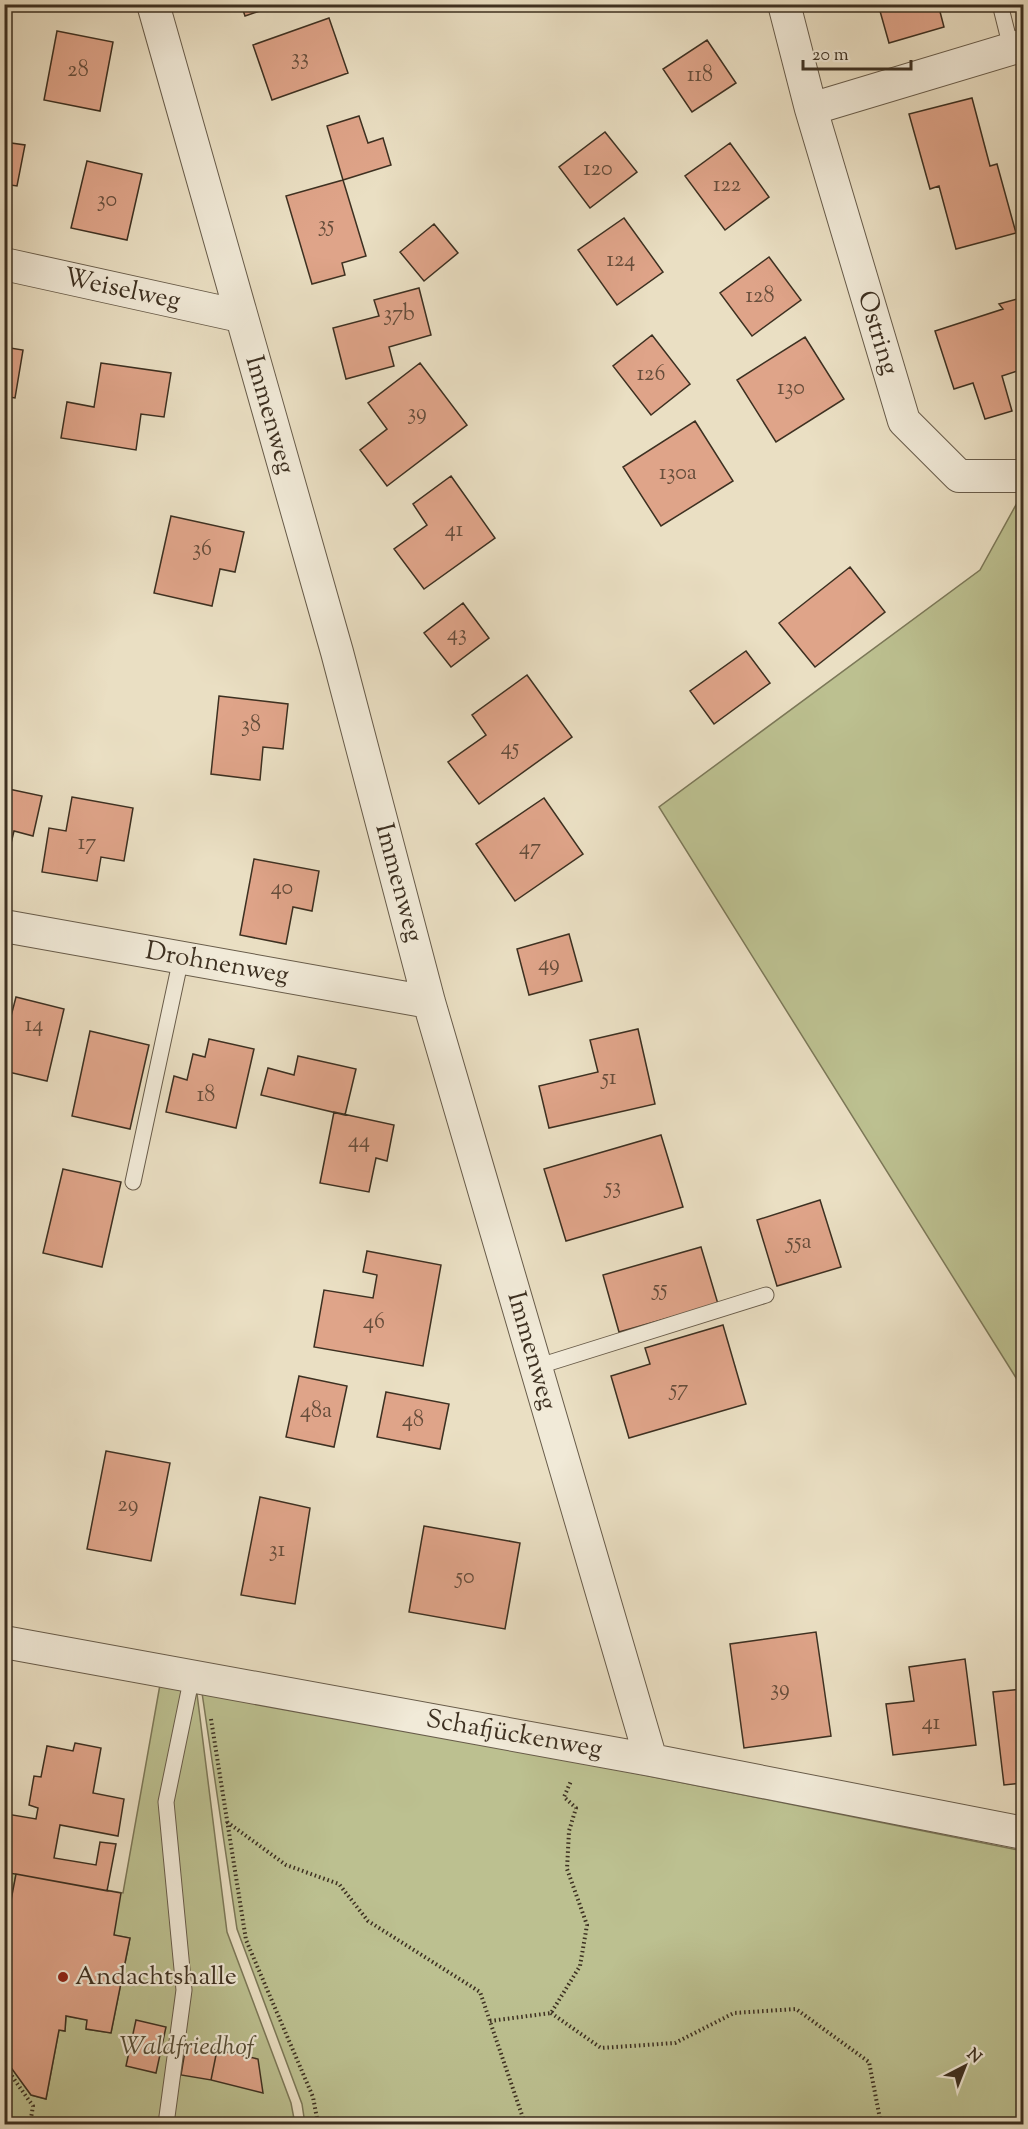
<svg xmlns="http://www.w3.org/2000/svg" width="1028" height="2129" font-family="'Sorts Mill Goudy',serif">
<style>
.green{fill:#bcc090;stroke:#7c7858;stroke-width:1.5}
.building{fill:#dfa489;stroke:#3d3021;stroke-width:1.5}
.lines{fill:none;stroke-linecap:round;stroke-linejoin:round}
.lane-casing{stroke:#685c4a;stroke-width:17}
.street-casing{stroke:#685c4a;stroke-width:34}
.path{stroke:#3d3021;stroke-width:4;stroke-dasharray:1.5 3;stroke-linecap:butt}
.lane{stroke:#f1ead8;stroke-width:15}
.street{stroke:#f1ead8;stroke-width:32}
.poi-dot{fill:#8f2418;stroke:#f1ead8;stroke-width:2}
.labels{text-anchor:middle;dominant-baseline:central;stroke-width:4.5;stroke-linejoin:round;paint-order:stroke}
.number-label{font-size:22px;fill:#664d3b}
.street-label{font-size:26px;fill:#3d3021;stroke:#f1ead8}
.poi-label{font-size:26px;fill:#3d3021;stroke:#f1ead8;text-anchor:start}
.park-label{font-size:26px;font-style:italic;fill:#564d37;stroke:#f1ead8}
</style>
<rect width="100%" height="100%" fill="#eadfc3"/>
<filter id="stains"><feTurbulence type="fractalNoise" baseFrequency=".00333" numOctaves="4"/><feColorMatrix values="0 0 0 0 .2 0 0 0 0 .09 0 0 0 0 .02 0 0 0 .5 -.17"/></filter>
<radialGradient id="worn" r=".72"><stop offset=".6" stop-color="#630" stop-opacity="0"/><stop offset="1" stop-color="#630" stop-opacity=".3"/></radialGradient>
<path class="green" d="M1023,498V1389L659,807L980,570L1017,503Z
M161,1679L196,1686L227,1932L291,2103L295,2124H5V2058L31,2095L46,2099L59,2030L65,2031L66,2016L87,2020L86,2029L111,2033L130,1938L114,1935L16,1874L5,1937V1872L123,1893Z
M201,1686L1023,1851V2124H305L302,2104L237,1929Z"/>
<path class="building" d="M241,4H280L245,16Z
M878,4H938L944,27L889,43Z
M329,18L348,73L272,100L253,45Z
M57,31L113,42L100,111L44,100Z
M707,40L736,83L692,112L663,69Z
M972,98L990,166L997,164L1016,233L956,249L939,186L930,189L909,114Z
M359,116L368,143L383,138L391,165L343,180L327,126Z
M605,132L637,172L590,208L559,167Z
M4,142L25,145L17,186L4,184Z
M730,143L769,197L725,230L685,176Z
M87,161L142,174L127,240L71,228Z
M343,180L366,256L342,263L345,275L312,284L286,196Z
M624,218L663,272L617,305L578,250Z
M434,224L458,253L424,281L400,252Z
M769,257L801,300L752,336L720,293Z
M419,288L431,335L389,347L394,366L346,379L333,328L379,316L374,300Z
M1024,297V354L1019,355L1023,369L1002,376L1012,411L985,419L973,383L954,389L935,331L1003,309L999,304Z
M652,335L690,384L651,415L613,366Z
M805,337L844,399L776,442L737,380Z
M4,347L23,350L15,398L4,396Z
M101,363L171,373L164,417L141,414L136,450L61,438L67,402L94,407Z
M420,363L467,425L387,486L360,450L387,429L368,403Z
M695,421L733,481L661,526L623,467Z
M451,476L495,538L424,589L394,549L427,525L413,504Z
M171,516L244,532L235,572L220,569L212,606L154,593Z
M850,567L885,612L815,667L779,623Z
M463,603L489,638L451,667L424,633Z
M746,651L770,683L714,724L690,691Z
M527,675L572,737L479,804L448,762L486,735L472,715Z
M219,696L288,704L283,749L263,747L260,780L211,774Z
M4,788L42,796L33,836L14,831L5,868Z
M72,797L133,808L124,861L101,857L97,881L42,872L49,828L66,831Z
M544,798L583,854L515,901L476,844Z
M254,859L319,871L312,911L293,907L286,944L240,935Z
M569,934L582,981L529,995L517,949Z
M16,997L64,1009L47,1081L4,1071V1043Z
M638,1029L655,1104L549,1128L539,1086L598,1072L590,1040Z
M90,1031L149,1045L130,1129L72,1116Z
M209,1039L254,1049L236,1128L166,1112L174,1076L187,1080L193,1054L205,1057Z
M298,1056L356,1069L345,1115L261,1095L268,1068L294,1075Z
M334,1112L394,1125L387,1161L376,1158L369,1192L320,1183Z
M661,1135L683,1207L566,1241L544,1169Z
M63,1169L121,1182L102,1267L43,1253Z
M820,1200L841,1267L777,1286L757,1220Z
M701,1247L718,1304L619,1332L603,1275Z
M367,1251L441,1265L423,1366L314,1347L324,1290L373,1298L377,1275L363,1272Z
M723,1325L746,1404L629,1438L611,1376L650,1364L645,1348Z
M299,1376L347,1386L334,1447L286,1437Z
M386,1392L449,1404L440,1449L377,1437Z
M106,1451L170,1463L151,1561L87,1549Z
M260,1497L310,1508L295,1604L241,1595Z
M424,1526L520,1543L505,1629L409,1612Z
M816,1632L831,1736L744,1748L730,1644Z
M965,1659L976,1745L893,1755L886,1704L914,1701L909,1667Z
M1024,1689V1783L1004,1785L993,1692Z
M75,1743L101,1748L93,1793L124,1799L118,1836L60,1825L54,1858L96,1865L100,1842L116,1844L107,1891L4,1872V1831L7,1814L36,1819L38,1808L29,1805L34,1776L41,1777L47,1746L73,1751Z
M16,1874L121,1893L114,1935L130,1938L111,2033L86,2029L87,2020L66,2016L65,2031L59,2030L46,2099L31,2095L4,2058V1937Z
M136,2020L166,2027L156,2073L126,2066Z
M186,2045L217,2050L211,2080L181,2075Z
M217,2050L258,2059L263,2093L211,2080Z"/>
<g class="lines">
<g class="lane-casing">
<path id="lane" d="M1000,4L1011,48
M133,1182L181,958
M536,1367L766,1295
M166,2124L184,1990L166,1802L192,1676"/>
</g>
<g class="street-casing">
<path id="street" d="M153,4L337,652L429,1002L651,1760
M784,4L811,109L904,421L959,476H1024
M811,109L1024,45
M4,264L240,316
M4,926L429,1002
M4,1642L651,1760L1024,1833"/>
</g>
<path class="path" d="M211,1719L246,1940L313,2097L318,2124
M227,1822L286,1865L339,1884L368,1921L480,1992L525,2124
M551,2013L601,2048L675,2043L734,2013L796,2009L869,2062L881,2124
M490,2021L551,2013L580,1966L587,1925L567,1869L569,1831L576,1808L564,1797L571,1781
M4,2065L33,2106L30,2124"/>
<use href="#lane" class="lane"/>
<use href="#street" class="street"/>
</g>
<circle class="poi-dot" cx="63" cy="1977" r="6"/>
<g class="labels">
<g class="number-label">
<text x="300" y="59">33</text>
<text x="78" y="71">28</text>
<text x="700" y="76">118</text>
<text x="598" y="170">120</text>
<text x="727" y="186">122</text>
<text x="107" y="201">30</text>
<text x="326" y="226">35</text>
<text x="621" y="261">124</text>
<text x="760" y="297">128</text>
<text x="399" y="315">37b</text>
<text x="651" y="375">126</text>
<text x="791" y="389">130</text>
<text x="417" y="414">39</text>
<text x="678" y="474">130a</text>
<text x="454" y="531">41</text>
<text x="202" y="550">36</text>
<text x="457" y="635">43</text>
<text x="251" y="726">38</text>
<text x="510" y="749">45</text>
<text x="87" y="844">17</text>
<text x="530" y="849">47</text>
<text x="282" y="889">40</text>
<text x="549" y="965">49</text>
<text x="34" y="1026">14</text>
<text x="609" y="1079">51</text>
<text x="206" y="1096">18</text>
<text x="359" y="1142">44</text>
<text x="613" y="1188">53</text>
<text x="799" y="1243">55a</text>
<text x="660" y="1290">55</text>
<text x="374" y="1323">46</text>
<text x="679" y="1390">57</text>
<text x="316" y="1412">48a</text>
<text x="413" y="1421">48</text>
<text x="128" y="1506">29</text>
<text x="277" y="1551">31</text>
<text x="465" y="1578">50</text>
<text x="780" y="1690">39</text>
<text x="931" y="1724">41</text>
</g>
<g class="street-label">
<text transform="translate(122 290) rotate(12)">Weiselweg</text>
<text transform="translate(877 333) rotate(73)">Ostring</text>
<text transform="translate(269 415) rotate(74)">Immenweg</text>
<text transform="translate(398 883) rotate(75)">Immenweg</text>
<text transform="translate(217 964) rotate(10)">Drohnenweg</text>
<text transform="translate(531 1351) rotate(74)">Immenweg</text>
<text transform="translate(514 1735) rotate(10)">Schafjückenweg</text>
</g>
<g class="poi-label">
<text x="75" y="1977">Andachtshalle</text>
</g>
<g class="park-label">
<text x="187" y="2047">Waldfriedhof</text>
</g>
</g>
<rect width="1028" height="2129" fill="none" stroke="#eadfc3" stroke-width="24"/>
<rect x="6" y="6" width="1016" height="2117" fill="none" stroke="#3d3021" stroke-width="3"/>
<rect x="12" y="12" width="1004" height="2105" fill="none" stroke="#3d3021" stroke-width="1.5"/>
<g transform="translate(965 2066) rotate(42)" stroke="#f1ead8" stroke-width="4.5" paint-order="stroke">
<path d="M0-4.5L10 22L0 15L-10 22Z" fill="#3d3021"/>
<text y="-9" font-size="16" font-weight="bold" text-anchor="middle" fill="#3d3021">N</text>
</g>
<path d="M803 60v9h108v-9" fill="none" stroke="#3d3021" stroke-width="3"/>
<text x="812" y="60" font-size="18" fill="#3d3021" stroke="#f1ead8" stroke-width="4.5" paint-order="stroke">20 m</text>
<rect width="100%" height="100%" filter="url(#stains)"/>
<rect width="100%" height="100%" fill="url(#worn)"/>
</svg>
